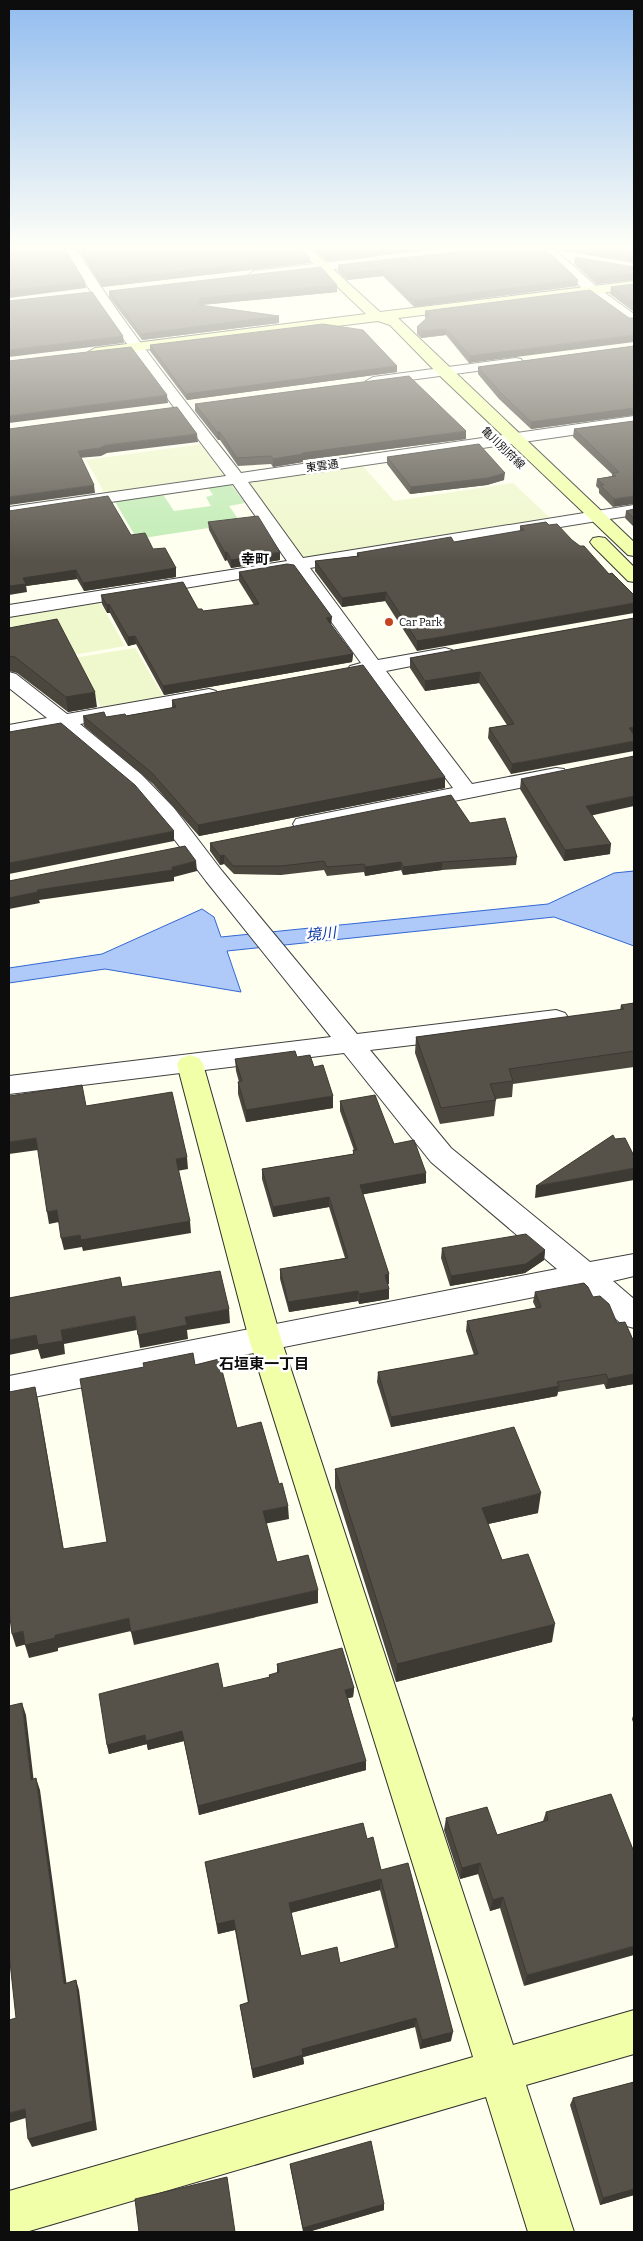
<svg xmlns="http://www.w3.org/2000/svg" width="643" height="2241" font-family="Bitter,'Noto Sans JP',serif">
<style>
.farmland{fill:#eff7cc}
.green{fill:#c2ecb5}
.water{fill:#afc9f9;stroke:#3267d4}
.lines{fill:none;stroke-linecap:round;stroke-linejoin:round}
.street-casing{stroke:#404040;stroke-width:2}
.secondary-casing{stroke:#2f2f2f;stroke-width:2}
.street{fill:#fff;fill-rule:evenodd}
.secondary{fill:#f1ffa9;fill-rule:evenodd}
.wall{fill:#4b473f;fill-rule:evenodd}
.shaded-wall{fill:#3d3933}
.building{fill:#575249;stroke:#3d3933;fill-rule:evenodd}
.poi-dot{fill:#c5441e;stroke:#fff;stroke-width:2}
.labels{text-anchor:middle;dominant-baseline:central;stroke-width:5;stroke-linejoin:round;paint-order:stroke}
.far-street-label{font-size:11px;fill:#0d0d0d;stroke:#fff}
.far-poi-label{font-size:11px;fill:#0d0d0d;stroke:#fff;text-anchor:start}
.far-quarter-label{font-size:14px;font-weight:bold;fill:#0d0d0d;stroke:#fff}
.water-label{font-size:15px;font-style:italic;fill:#103ba6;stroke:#fff}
.neighbourhood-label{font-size:15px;font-weight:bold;fill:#0d0d0d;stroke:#fff}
</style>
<rect width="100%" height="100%" fill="#feffee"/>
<path class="farmland" d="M202,444L225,477L105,494L86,460Z
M361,464L394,501L513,483L550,518L302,558L245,481Z
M98,599L125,646L73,655L9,641V613Z
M135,648L165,699L102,709L74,658Z"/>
<path class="green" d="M230,483L245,503L229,506L241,523L137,539L114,500L162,493L174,511L211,506L206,497L213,495L207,486Z"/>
<path class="water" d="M634,871V946L554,917L227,951L241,992L105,969L9,983V968L102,954L202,909L214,917L221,937L548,904L614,873Z"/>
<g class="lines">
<g class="street-casing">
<path id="street" d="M64,249H76C126,328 184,400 241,473L634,416V426L248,482L303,558L634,505V515L310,568L378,660L445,648L452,650L455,654L452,658L386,671L472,784L556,768L564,769L567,774L564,779L304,831L296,829L293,824L296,819L453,788L368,674L357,676L350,674L347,670L350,666L361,663L294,570L9,617V605L287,561L233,484L9,517V507L226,476C170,401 112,329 64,249Z
M541,249H554L597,287L634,314V324L629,323L587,293Z
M375,257L381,261L379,264L254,279L248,275L254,271Z
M516,358L521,359L523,362L521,365L373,385L366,381L373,377Z
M9,672L16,674L67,714L209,689L216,691L219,695L216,699L209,701L80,724L141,774L174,808L222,871L357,1034L556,1010L565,1013L569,1019L565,1025L556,1028L370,1050L451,1148L590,1262L634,1254V1276L613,1281L634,1299V1328L623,1325L579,1288L9,1402V1376L557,1269L431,1162L344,1053L9,1094V1076L331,1037L206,881L158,818L125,784L59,728L9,737V725L47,718L9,688Z"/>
</g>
<g class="secondary-casing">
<path id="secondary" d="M298,249H311L380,312L634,281V289L398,318L634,542V556L628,555L439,375L390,325L378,321L95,356L88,352L95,348L366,314Z
M599,537L605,538L634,567V582L628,581L593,546L590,542L593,538Z
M190,1055L199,1058L203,1064L281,1339L513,2045L634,2010V2054L526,2085L574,2232H528L486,2097L26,2232H9V2191L473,2057L249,1339L177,1064L181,1058Z"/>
</g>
<use href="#street" class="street"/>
<use href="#secondary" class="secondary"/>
</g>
<path class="wall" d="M78,249H302L310,263L102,287Z
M313,249H440L327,261Z
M556,249H634V263L558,250Z
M575,257L634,267V280L596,284L574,264Z
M338,265L578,280L577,286L414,307L383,276L347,280L338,272Z
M634,284V312L610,294L611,287Z
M337,285V292L201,305L279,323L142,340L109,297V291Z
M425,311L629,318L469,363L446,335L421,338L417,334V327L426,319L425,318Z
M150,345L397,366V372L187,400L150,351Z
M634,346V415L531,429L499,399L478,374V367Z
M195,404L466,439L303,460V462L273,467L271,464L238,466L220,440H218L195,411Z
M634,421L613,507L599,493V489L596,486L597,479L612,476V474L573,437L574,429Z
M387,457L504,480L487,485L410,494L387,464Z
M634,509V527L625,518L626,511Z
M9,511L131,535L153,549L176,568V577L84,591L77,579L26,586L27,592Z
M208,522L280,560L231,568L227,560L225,561L209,530Z
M546,522L417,651L385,601L342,607L315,571V561L357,556V553L454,542L520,531V526Z
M239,572L331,625L353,654L352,662L164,695L136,644L128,646L110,613H107L102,604L101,595L203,611L254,605L239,581Z
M634,618L511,774L488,738L489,728L507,725L479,683L425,691L410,668V658Z
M9,628L97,707L68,712L17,673L9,671Z
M172,700L445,788L199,836L153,784L84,726L83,716L106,717L126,716L172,708Z
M521,779L592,815L610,854L564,861L520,789Z
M470,823L517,857L516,865L442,870L403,875L401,870L365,876L364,872L327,876L324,870L281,875L234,874L224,864L220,865L210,851V843Z
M634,1003V1067L513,1084L512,1097L496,1099L494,1116L440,1124L415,1053L416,1037L620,1010L621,1005Z
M297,1057L314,1067L333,1108L246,1122L238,1094V1082H239L236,1071L235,1059Z
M340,1101L394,1144L426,1183L363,1194L389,1284H388L389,1299L359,1304L358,1301L289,1312L280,1279V1269L345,1258L329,1207L273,1217L262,1179V1169L353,1154L354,1150L340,1111Z
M442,1248L545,1250L544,1260L525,1273L450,1286L441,1258Z
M535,1292L593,1297L634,1342V1384L606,1389L604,1384L558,1392L557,1396L391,1427L377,1382L378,1372L474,1355L466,1331L467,1321L536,1308L533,1302Z
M335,1469L538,1513L488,1524L502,1560L552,1642L396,1682L335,1488Z
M277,1664L354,1688L353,1697L348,1698L366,1770L199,1815L184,1741L148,1750L147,1744L109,1754L107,1745L269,1677V1675L277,1673Z
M634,1713V1725L632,1719Z
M611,1794L524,1986L500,1908L490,1911L478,1874L460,1879L444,1830L446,1818L497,1835L543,1821L546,1812Z
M367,1839L381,1870L451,2041L420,2049L415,2027L303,2057L304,2064L253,2078L240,2005L248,2003L235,1930L218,1934L205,1862ZM380,1890L395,1948L340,1963L301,1956L291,1913Z
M634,2082V2195L600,2205L570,2105L573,2098Z
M290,2164L384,2210L308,2232H303L291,2170Z"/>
<path class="shaded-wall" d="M383,249H440L327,261V255Z
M310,257V263L102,287L101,280Z
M383,270V276L347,280V273Z
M634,273V280L596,284L597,277Z
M578,280L577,286L414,307V300Z
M85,282L86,288L9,298V290Z
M337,285V292L200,305V311V298Z
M279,316V323L142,340L141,334Z
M446,329V335L421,338V331Z
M634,335V342L469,363L470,356Z
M123,336L124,343L9,357V350Z
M397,366V372L187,400L186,394Z
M167,395L168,403L9,423V416Z
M634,408V415L531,429V422Z
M466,431V439L303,460V462L273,467V459L302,453Z
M217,432H220V440H218Z
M197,434L198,442L107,453L101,456L79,458L78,451L106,445Z
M505,473L504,480L487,485L410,494L411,487Z
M94,485L95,493L9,505V497Z
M634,496V504L613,507L614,499Z
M227,552V560L225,561V553Z
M280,552V560L231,568V560Z
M176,568V577L84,591L83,583Z
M76,570L77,579L26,586L27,592L9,595V586L23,578Z
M386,592L385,601L342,607V598Z
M634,603V613L417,651V641Z
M109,604L110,613H107V605Z
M332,617L331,626L326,618Z
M135,636L136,644L128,646V637Z
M353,654L352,662L164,695L163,686Z
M480,672L479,683L425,691V681Z
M95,692L97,707L68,712L66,697Z
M634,727V737L629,728Z
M634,741V751L511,774L512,764Z
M445,777V788L199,836L198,825Z
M634,796V806L585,817L586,806Z
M174,831V841L9,874V863Z
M611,844L610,854L564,861L565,850Z
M224,855V864L220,865V856Z
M196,861L197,871L174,877V881L39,900L40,903L9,909V898L37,890L172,867Z
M401,862V870L365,876V867Z
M442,862V870L403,875V867Z
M333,1096V1108L246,1122V1110Z
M36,1138L38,1150L9,1154V1142Z
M187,1157L188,1169L177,1171L176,1159Z
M634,1168V1180L535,1198L536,1186Z
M426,1173V1183L360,1195V1185Z
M329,1197V1207L273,1217V1207Z
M57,1210L59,1222L49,1224L47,1212Z
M190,1221L191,1233L83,1251L82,1247L64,1250L61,1238L80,1235Z
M545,1250L544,1260L525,1273L450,1286L451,1276Z
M389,1274V1284L384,1285L385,1275Z
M389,1289V1299L359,1304V1294Z
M358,1291V1301L289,1312L288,1302Z
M229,1309L230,1323L187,1330L188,1339L140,1348L138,1335L185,1317Z
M135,1316L137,1330L64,1344L65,1354L41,1359L38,1349L9,1355V1340Z
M634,1374V1384L606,1389L608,1379Z
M559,1386L557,1396L391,1427V1417Z
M35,1387L38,1400L66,1562L63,1549Z
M541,1493L538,1513L479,1526L482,1508Z
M288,1506L289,1519L264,1524L263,1511Z
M318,1590V1603L134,1645L131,1632Z
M129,1618L131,1631L58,1648V1651L29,1658L25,1645L55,1635Z
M555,1624L552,1642L396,1682L397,1664Z
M23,1631L27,1644L16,1647L12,1634Z
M354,1688L353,1697L345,1699V1690Z
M22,1703L26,1715L35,1791L31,1780Z
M182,1731L184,1741L148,1750L146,1741Z
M145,1735L147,1744L109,1754L107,1745Z
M366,1761V1770L199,1815L198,1806Z
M36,1778L40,1790L68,1994L64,1984Z
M480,1863L478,1874L460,1879L462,1868Z
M381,1879L380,1890L290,1913L289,1903Z
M503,1897L500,1908L490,1911L493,1900Z
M234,1920L235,1930L218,1934L217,1924Z
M634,1946V1955L524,1986L527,1975Z
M76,1980L79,1990L97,2130L32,2147L28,2139Z
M416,2018L415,2027L303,2057L304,2064L253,2078L252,2069L302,2049Z
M453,2032L451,2041L420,2049L422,2040Z
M25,2109L29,2117L9,2123V2113Z
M634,2189V2195L600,2205L603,2198Z
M384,2204V2210L308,2232H303V2228Z"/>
<path class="building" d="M32,249H65L85,282L9,290V251Z
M81,249H302L310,257L101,280Z
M320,249H383L327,255Z
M483,249H529L549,252L578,280L414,300L383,270L347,273L338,265Z
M589,249H634V256Z
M575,257L634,267V273L597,277Z
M321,267L337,285L200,298L199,305L279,316L141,334L109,291Z
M634,284V304L611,287Z
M590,290L629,318H634V335L470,356L446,329L421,331L417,327L430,315L425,311Z
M92,292L123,336L9,350V301Z
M323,324L363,330L397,366L186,394L150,345Z
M634,346V408L531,422L500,392L478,367Z
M131,347L167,395L9,416V361Z
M409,376L466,431L302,453L303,454L273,459L271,456L237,458L220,432H217L195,404Z
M177,407L197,434L106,445L100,448L78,451L94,485L9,497V429Z
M634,421V496L614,499L600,485H604L597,479L616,476L613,473L619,472L574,429Z
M479,444L505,473L488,478L411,487L387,457Z
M108,496L131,535L145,533L153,549L165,548L176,568L83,583L76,570L23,578L26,584L9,586V511Z
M634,509V518L626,511Z
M258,516L280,552L231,560L227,552L225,553L208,522Z
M546,522L549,525L557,524L572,540L580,546H584L609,574L612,573L634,595V603L417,641L386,592L342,598L315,561L359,556L357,553L451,537L454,542L524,530L520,526Z
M287,564L294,565L332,617L326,618L353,654L163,686L135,636L128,637L109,604L107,605L101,595L183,582L198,609H202L203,611L259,604L239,572Z
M634,618V727L629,728L634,735V741L512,764L489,728L514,724L480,672L425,681L410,658Z
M57,619L95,692L66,697L15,657L9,656V628Z
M363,665L445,777L198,825L152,773L83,716L104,712L106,717L125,714L126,716L176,707L172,700Z
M61,723L135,785L174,831L9,863V732Z
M634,756V796L586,806L611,844L565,850L521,779Z
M451,795L470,823L505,818L517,857L442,862L403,867L401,862L365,867L364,864L327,867L324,861L281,866H233L224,855L220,856L210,843Z
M185,846L196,861L172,867L173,870L37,890L38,892L9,898V881Z
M634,1003V1051L509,1069L513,1081L490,1084L496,1100L441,1108L416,1037L624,1009L621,1005Z
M295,1051L297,1057L310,1055L314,1067L323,1065L333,1096L246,1110L238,1082L242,1081L235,1059Z
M82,1085L86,1106L172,1092L187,1157L176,1159L190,1221L81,1240L80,1235L61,1238L57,1210L47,1212L36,1138L9,1142V1096Z
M375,1095L394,1144L414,1140L426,1173L360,1185L389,1274L385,1275L389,1289L359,1294L358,1291L288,1302L280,1269L348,1258L329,1197L273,1207L262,1169L354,1154L353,1150H357L340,1101Z
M613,1135L615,1139L625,1138L634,1156V1168L536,1186Z
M526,1234L545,1250L526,1264L451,1276L442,1248Z
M220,1271L229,1309L185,1317L187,1325L138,1335L135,1316L61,1330L63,1341L38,1345L36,1335L9,1340V1298L120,1277L122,1287Z
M584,1283L588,1287L593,1297L600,1296L609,1304L617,1323L625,1322L634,1342V1374L608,1379L606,1374L557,1382L559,1386L391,1417L378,1372L478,1354L467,1321L541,1307L535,1292Z
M193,1353L195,1365L219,1359L237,1428L261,1422L279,1484L282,1483L288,1506L263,1511L277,1562L308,1555L318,1590L131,1632L129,1618L55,1635V1638L25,1645L23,1631L12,1634L9,1609V1392L35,1387L63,1549L107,1542L80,1379L144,1367L143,1363Z
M514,1427L541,1493L482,1508L502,1560L528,1554L555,1624L397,1664L335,1469Z
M342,1648L354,1688L345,1690L366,1761L198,1806L182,1731L146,1741L145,1735L107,1745L99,1694L218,1663L223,1688L270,1677L269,1675L279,1672L277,1664Z
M22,1703L31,1780L36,1778L64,1984L76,1980L93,2121L28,2139L25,2109L9,2113V2020L16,2018L9,1953V1706Z
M611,1794L634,1852V1946L527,1975L503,1897L493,1900L480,1863L462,1868L446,1818L487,1807L497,1835L548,1820L546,1812Z
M363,1823L367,1839L373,1837L381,1870L408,1863L453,2032L422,2040L416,2018L302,2049L303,2055L252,2069L240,2005L249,2002L234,1920L217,1924L205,1862ZM381,1879L398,1947L340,1963L337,1947L301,1956L289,1903Z
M634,2082V2189L603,2198L573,2098Z
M371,2141L384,2204L303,2228L290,2164Z
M227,2177L235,2232H139L135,2199Z"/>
<linearGradient id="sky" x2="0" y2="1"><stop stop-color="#91bcef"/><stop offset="0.44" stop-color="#fffff7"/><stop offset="1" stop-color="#fffff7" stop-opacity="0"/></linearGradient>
<rect width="643" height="562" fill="url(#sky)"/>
<circle class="poi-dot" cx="389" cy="622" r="5"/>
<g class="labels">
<g class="far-street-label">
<text transform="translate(503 448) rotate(44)">亀川別府線</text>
<text transform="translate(322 466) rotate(-8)">東雲通</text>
</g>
<g class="far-poi-label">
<text x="399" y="622">Car Park</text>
</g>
<g class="far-quarter-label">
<text x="255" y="559">幸町</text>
</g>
<g class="water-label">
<text transform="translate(321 934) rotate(-6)">境川</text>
</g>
<g class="neighbourhood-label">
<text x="264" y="1364">石垣東一丁目</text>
</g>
</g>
<rect width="643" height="2241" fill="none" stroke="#0d0d0d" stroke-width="20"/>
</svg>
